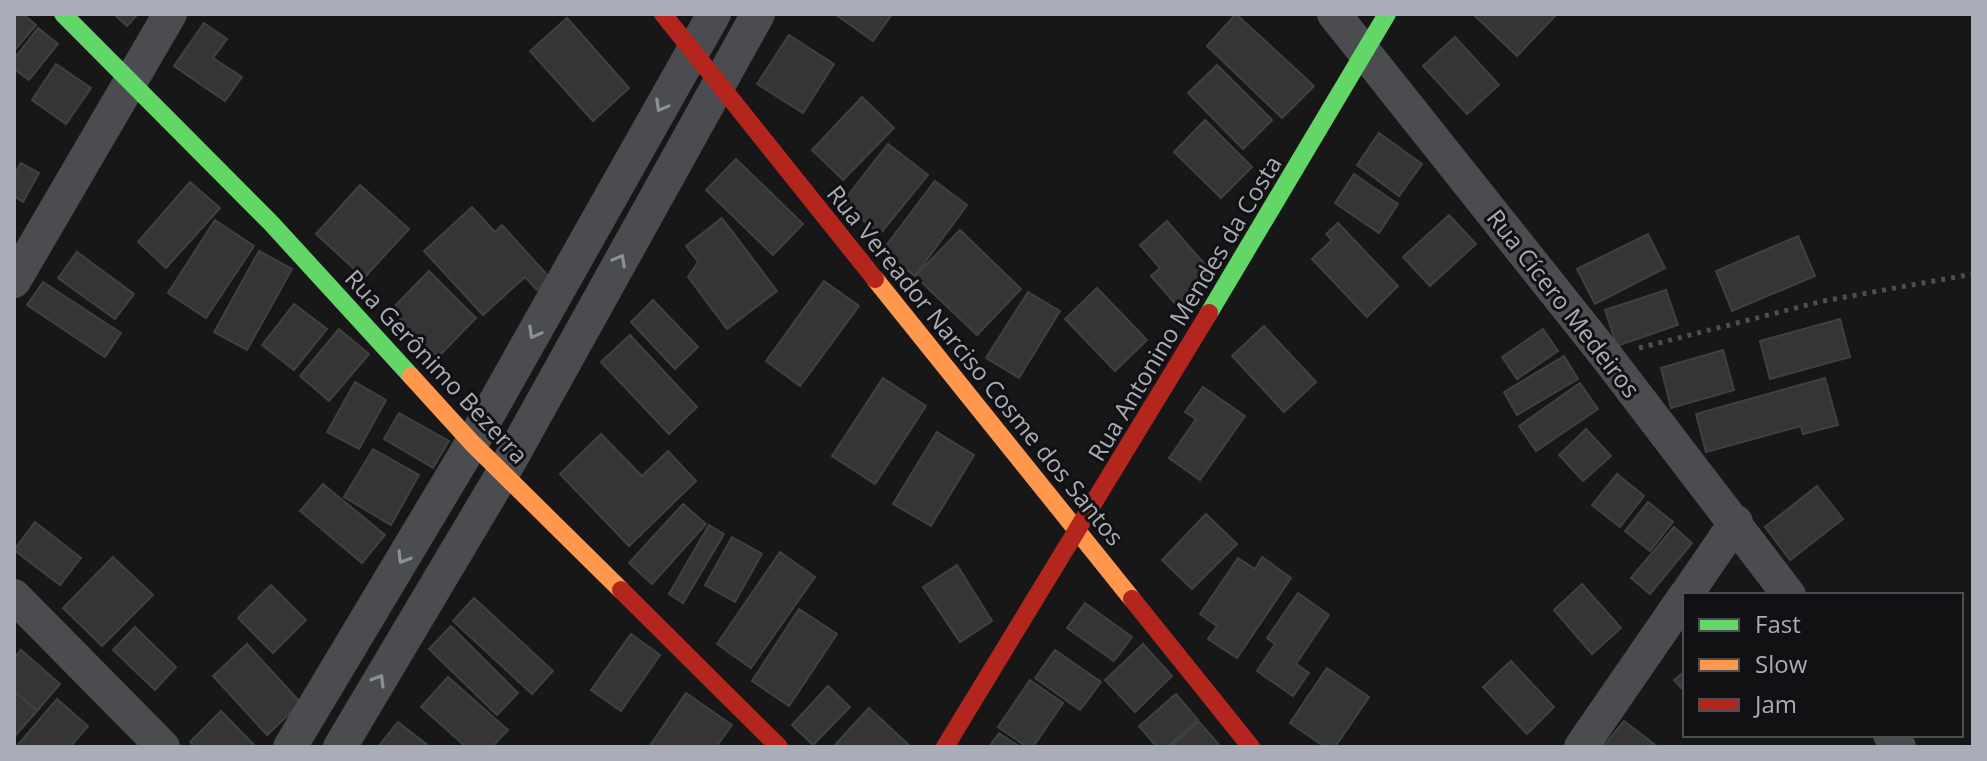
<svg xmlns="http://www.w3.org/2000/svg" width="1987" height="761" font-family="'Open Sans',sans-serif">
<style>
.building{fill:#353536;stroke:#3f4043;stroke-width:2}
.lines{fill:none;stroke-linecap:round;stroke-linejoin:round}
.path{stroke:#4d4e52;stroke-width:5;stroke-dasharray:4 6;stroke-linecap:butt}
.street{stroke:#4b4c50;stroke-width:34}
.fast{stroke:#63d668;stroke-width:18}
.slow{stroke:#ff974d;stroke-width:18}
.jam{stroke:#b3261e;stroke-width:18}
.oneway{stroke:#8c9099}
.labels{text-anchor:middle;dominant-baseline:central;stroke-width:6;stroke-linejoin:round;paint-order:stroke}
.street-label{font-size:24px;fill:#a8adb8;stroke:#111113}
</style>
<rect width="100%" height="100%" fill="#171717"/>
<path class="building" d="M14,14H23L36,25L14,51Z
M114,14H138L127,26Z
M835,14H892L873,41Z
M1236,14L1314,86L1282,118L1207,46Z
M1473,14H1557L1517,56Z
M567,18L629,88L593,121L530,51Z
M204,23L227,39L213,58L242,77L225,101L174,66Z
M38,28L58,44L29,80L14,69V59Z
M789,35L834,64L803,113L757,84Z
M1455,37L1499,85L1467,114L1423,66Z
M56,64L91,88L66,124L32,100Z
M1217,65L1272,120L1243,149L1188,93Z
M862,97L894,128L843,180L812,150Z
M1205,120L1252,167L1221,198L1174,152Z
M1379,133L1422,164L1399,196L1357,165Z
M888,144L928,175L880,234L842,203Z
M736,159L803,224L773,255L706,190Z
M21,163L39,173L23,202L14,196V175Z
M1354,174L1398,204L1379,233L1335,203Z
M935,181L967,205L915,276L882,251Z
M190,182L220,208L166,268L138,242Z
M360,185L409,229L364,278L316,234Z
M472,207L495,232L502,225L550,278L537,290L525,277L483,315L424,251Z
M1449,215L1476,244L1430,286L1403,257Z
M722,218L777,291L727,329L688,277L698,262L686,246Z
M215,220L254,246L206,318L168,293Z
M1167,221L1214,275L1178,307L1151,276L1160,268L1140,245Z
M1338,223L1398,286L1367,317L1312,259L1332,240L1326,234Z
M960,230L1021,289L977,335L915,276Z
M1648,234L1665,268L1595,304L1577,269Z
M1798,236L1815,276L1732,311L1716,271Z
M259,251L292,269L247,350L214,332Z
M77,252L134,294L115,319L58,278Z
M429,271L476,318L438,357L391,310Z
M824,281L859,306L800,386L766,361Z
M43,282L121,333L105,357L27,305Z
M1097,288L1147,340L1115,371L1065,319Z
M1666,290L1678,325L1617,346L1605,310Z
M1028,292L1060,311L1019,378L986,358Z
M653,300L698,347L675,369L631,322Z
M294,304L327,329L294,370L262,345Z
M1840,319L1850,357L1770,379L1760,341Z
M1264,326L1316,382L1284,412L1232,356Z
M339,329L369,354L329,401L300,376Z
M1543,329L1558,351L1517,379L1502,357Z
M630,335L697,407L669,434L601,362Z
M1723,350L1734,390L1671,408L1661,368Z
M1564,356L1578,379L1517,415L1504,392Z
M883,378L926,406L875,484L832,456Z
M1825,378L1838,425L1803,434L1801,426L1706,452L1696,414Z
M355,382L386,400L359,449L327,432Z
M1580,383L1598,409L1536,451L1519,426Z
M1203,387L1245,416L1200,480L1169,458L1196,419L1185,412Z
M399,413L449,441L433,468L384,439Z
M1586,429L1611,456L1583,481L1559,455Z
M937,432L974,455L931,526L893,504Z
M601,434L642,476L668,451L696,481L629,546L560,474Z
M373,449L419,475L391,525L344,497Z
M1617,474L1644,496L1620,527L1592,505Z
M323,484L385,535L362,563L300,511Z
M1817,486L1843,519L1790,560L1765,527Z
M1648,502L1673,522L1650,551L1625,531Z
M683,504L706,524L652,584L629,563Z
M1206,514L1237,544L1192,589L1162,560Z
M35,522L81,558L60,585L14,550Z
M709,525L724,534L683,603L669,594Z
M1674,527L1692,543L1650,594L1631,578Z
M732,537L762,554L735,602L705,585Z
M780,552L815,577L751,668L717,644Z
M113,557L153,595L102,646L63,608Z
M1262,557L1291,578L1237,658L1208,639L1217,626L1200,614L1238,558L1255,569Z
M957,565L992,621L960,642L923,587Z
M1582,584L1621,628L1592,654L1554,610Z
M271,585L306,620L273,653L238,618Z
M1298,593L1329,615L1296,664L1309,673L1293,696L1257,671L1275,644L1267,638Z
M474,598L553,671L532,694L453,621Z
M1085,603L1132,637L1114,661L1067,628Z
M799,609L837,634L789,706L752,681Z
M451,626L518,693L497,715L429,649Z
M135,627L176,667L155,690L113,650Z
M631,634L660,655L621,711L591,690Z
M247,644L301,703L267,735L213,676Z
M1143,644L1172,676L1135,712L1105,680Z
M21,650L60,684L37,711L14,691V658Z
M1055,650L1101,682L1080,710L1035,678Z
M1511,661L1554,707L1527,734L1483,687Z
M1327,668L1369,697L1335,747H1325L1290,723Z
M1685,671V692L1674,680Z
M448,677L508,730L492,747H466L421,707Z
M1030,680L1063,703L1033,747H1027L998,727Z
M828,686L850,707L813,745L792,725Z
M14,691L37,711L14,737Z
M686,693L732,725L716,747H649Z
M1176,694L1198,720L1167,747H1157L1139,726Z
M57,699L88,726L70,747H16Z
M869,708L911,747H833Z
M221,711L256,747H195L190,742Z
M1624,721L1658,747H1603Z
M398,722L430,747H378Z
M1199,722L1221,747H1170Z
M999,733L1020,747H989Z"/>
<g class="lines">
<path class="path" d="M1639,348L1823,301L1973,274"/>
<path class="street" d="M1334,14L1607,357L1789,595
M14,281L170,14
M1686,595L1736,522
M14,596L163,747
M1890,735L1899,747
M290,747L472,443L714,14
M340,747L503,473L758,14
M1581,747L1685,596"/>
<path class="fast" d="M63,14L271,223L411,376
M1209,313L1387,14"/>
<path class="slow" d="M875,279L1132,599
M411,376L472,443L621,590"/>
<path class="jam" d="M663,14L875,279
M621,590L779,747
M1132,599L1251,747
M945,747L1209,313"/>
</g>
<defs><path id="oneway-chevron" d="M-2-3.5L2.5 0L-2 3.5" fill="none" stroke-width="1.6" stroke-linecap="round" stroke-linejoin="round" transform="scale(2)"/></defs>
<g class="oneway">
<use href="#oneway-chevron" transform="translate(661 106) rotate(119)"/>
<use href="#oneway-chevron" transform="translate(620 260) rotate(-61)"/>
<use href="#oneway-chevron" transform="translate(534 333) rotate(119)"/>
<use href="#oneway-chevron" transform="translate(403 558) rotate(121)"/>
<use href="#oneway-chevron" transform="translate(379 680) rotate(-59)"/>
</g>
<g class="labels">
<g class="street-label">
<text transform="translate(1564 303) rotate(52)">Rua Cícero Medeiros</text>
<text transform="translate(1184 308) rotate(-59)">Rua Antonino Mendes da Costa</text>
<text transform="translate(976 365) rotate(51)">Rua Vereador Narciso Cosme dos Santos</text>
<text transform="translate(437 366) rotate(47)">Rua Gerônimo Bezerra</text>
</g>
</g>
<rect width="1987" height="761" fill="none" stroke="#a8adb8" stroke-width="32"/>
<rect x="1683" y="593" width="280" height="144" fill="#111113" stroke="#4d4f55" stroke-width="2"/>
<rect x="1699" y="619" width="40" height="12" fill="#63d668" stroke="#4d4f55" stroke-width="2"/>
<text x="1755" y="633" font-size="24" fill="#a8adb8">Fast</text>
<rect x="1699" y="659" width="40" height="12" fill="#ff974d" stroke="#4d4f55" stroke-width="2"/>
<text x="1755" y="673" font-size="24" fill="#a8adb8">Slow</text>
<rect x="1699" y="699" width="40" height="12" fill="#b3261e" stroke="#4d4f55" stroke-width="2"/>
<text x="1755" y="713" font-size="24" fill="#a8adb8">Jam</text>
</svg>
